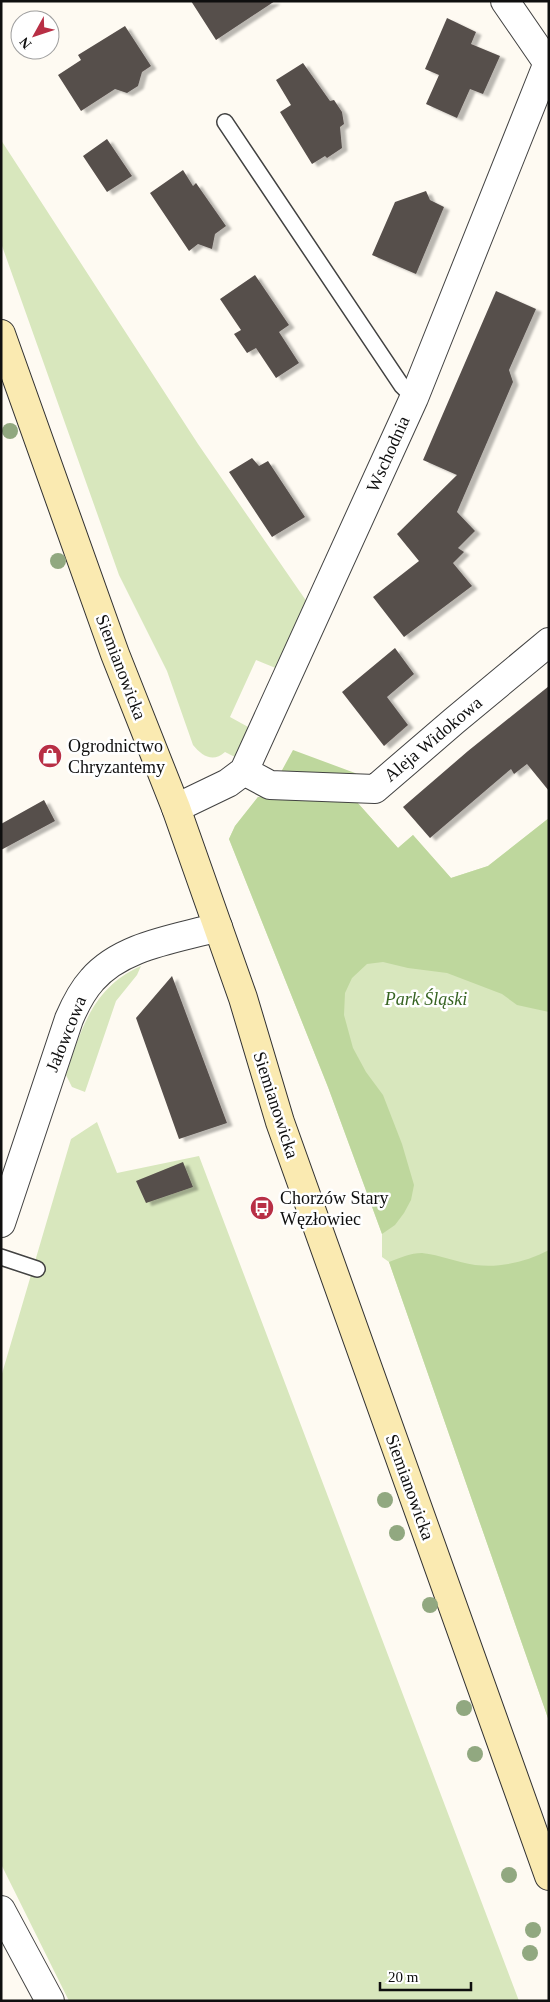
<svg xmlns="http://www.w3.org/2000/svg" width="550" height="2002" font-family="'Times New Roman',serif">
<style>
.green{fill:#d8e7bd}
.forest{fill:#bed79d}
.building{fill:#574f4c;filter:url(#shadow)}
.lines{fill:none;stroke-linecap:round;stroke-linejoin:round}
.lane-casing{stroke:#424242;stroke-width:18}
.street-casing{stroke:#424242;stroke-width:30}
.secondary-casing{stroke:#313131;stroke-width:30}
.lane{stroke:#fff;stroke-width:15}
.street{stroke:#fff;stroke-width:28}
.secondary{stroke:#faeab1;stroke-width:28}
.tree{fill:#91a880}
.labels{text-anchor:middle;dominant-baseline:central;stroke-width:5;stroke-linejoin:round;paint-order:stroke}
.street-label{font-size:18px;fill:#0f0f0f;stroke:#fff}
.poi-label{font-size:18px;fill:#0f0f0f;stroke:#fff;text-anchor:start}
.park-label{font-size:18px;font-style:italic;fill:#376423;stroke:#fff}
</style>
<defs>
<filter id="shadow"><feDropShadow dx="5.5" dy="3" stdDeviation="1" flood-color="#0004"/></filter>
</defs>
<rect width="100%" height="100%" fill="#fefaf2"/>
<path class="green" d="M1,140L198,444L307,602L278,669L256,660L230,717L250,728L235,757L225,752C213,763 202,756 193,745L167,671L119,575L1,243Z
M258,797L356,801L398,848L413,835L451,878L488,866L549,818V1721L389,1262L382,1257V1234L328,1087L229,839L235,826Z
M141,966L137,975L116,1001L85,1092L72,1087L66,1075C81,1029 93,987 141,966Z
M97,1122L117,1173L199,1156L519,2001H69L1,1864V1377L71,1139Z"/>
<path class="forest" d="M293,750L355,773L358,775L281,772Z
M258,797L356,801L398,848L413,835L451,878L488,866L549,818V1012L517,1005L502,994L447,973L408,968L383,962L367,964L352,978L345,993L344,1015L353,1048L366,1072L383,1095L402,1144L414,1185L411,1200L404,1213L395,1225L382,1234L328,1087L229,839L235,826Z
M549,1250V1721L389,1262C399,1258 411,1253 422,1253C440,1255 457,1262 475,1265C501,1268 526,1262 549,1250Z"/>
<path class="building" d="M191,1H275L216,40Z
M447,18L476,32L471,44L500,56L483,94L470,89L457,118L426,104L439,75L425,69Z
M125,26L151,66L142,72L138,86L127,93L115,89L81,111L58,75L81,60L78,55Z
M303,63L330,101L334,100L342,112L344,124L340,127L342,148L327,158L325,156L312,164L280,112L291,105L276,80Z
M107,139L132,176L107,192L83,156Z
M183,170L193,186L196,183L226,226L215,234L212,249L198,244L189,251L150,193Z
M426,191L430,200L444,207L416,274L372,255L395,202Z
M255,275L289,325L279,332L299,363L276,378L256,348L247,353L234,334L241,330L220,299Z
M496,291L536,309L509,370L513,382L457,512L475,531L458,548L464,552L453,563L472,586L404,637L373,597L419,561L397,534L457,475L423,460Z
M252,458L259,466L268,461L305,517L272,537L229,472Z
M395,648L414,674L387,697L408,725L384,746L342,692Z
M549,686V791L527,764L514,774L511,769L430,838L403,807L468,751Z
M44,800L55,821L1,850V824Z
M172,976L227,1123L179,1139L136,1018Z
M183,1162L193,1187L146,1203L136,1181Z"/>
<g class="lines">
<g class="lane-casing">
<path id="lane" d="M225,122L402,386L414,398
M1,1257L37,1269"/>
</g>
<g class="street-casing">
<path id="street" d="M505,1L547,62
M244,771L270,785L375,789L454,721L549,642
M176,808L228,783L244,771L414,398L549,60
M1,1223L69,1019C75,1005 82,991 92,980C122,945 177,939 218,927
M1,1910L50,2001"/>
</g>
<g class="secondary-casing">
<path id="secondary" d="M1,334L115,654L176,808L243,998L280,1122L549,1876"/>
</g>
<use href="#lane" class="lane"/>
<use href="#street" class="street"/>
<use href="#secondary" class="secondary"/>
</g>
<g class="tree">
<circle cx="10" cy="431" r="8"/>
<circle cx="58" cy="561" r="8"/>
<circle cx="385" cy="1500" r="8"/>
<circle cx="397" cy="1533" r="8"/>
<circle cx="430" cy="1605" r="8"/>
<circle cx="464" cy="1708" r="8"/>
<circle cx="475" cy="1754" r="8"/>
<circle cx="509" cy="1875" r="8"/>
<circle cx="533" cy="1930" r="8"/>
<circle cx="530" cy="1953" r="8"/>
</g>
<defs>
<g id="shop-disc" transform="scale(1.25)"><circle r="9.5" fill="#b82f45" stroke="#fff"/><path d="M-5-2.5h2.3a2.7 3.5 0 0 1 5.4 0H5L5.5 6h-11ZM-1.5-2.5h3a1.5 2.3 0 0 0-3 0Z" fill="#fff"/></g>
<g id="bus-disc" transform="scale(1.25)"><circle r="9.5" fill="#b82f45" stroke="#fff"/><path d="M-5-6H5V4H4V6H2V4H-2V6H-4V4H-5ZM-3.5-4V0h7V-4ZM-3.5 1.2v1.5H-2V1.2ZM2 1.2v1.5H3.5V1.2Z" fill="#fff"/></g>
</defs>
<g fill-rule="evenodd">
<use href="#shop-disc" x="50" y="756"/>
<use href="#bus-disc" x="262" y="1208"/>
</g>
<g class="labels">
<g class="street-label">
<text transform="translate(388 454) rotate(-66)">Wschodnia</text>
<text transform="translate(121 667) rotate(69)">Siemianowicka</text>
<text transform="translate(433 739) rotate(-40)">Aleja Widokowa</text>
<text transform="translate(66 1034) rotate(-68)">Jałowcowa</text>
<text transform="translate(276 1105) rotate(72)">Siemianowicka</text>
<text transform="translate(410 1487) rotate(70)">Siemianowicka</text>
</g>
<g class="poi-label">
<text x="68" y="746">Ogrodnictwo<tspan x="68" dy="21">Chryzantemy</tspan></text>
<text x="280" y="1198">Chorzów Stary<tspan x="280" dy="21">Węzłowiec</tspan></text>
</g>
<g class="park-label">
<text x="426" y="999">Park Śląski</text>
</g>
</g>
<rect width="550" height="2002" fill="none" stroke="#0f0f0f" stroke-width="5"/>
<g transform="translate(35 35) rotate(230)"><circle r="24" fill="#ffffff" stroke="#9f9f9f"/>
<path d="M0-4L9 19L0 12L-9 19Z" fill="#b82f45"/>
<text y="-8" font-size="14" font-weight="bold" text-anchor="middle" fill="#0f0f0f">N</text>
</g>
<path d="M380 1982v8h91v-8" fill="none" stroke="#0f0f0f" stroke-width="2.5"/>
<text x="388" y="1982" font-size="15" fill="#0f0f0f" stroke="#ffffff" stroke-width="4" paint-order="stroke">20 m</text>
</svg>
